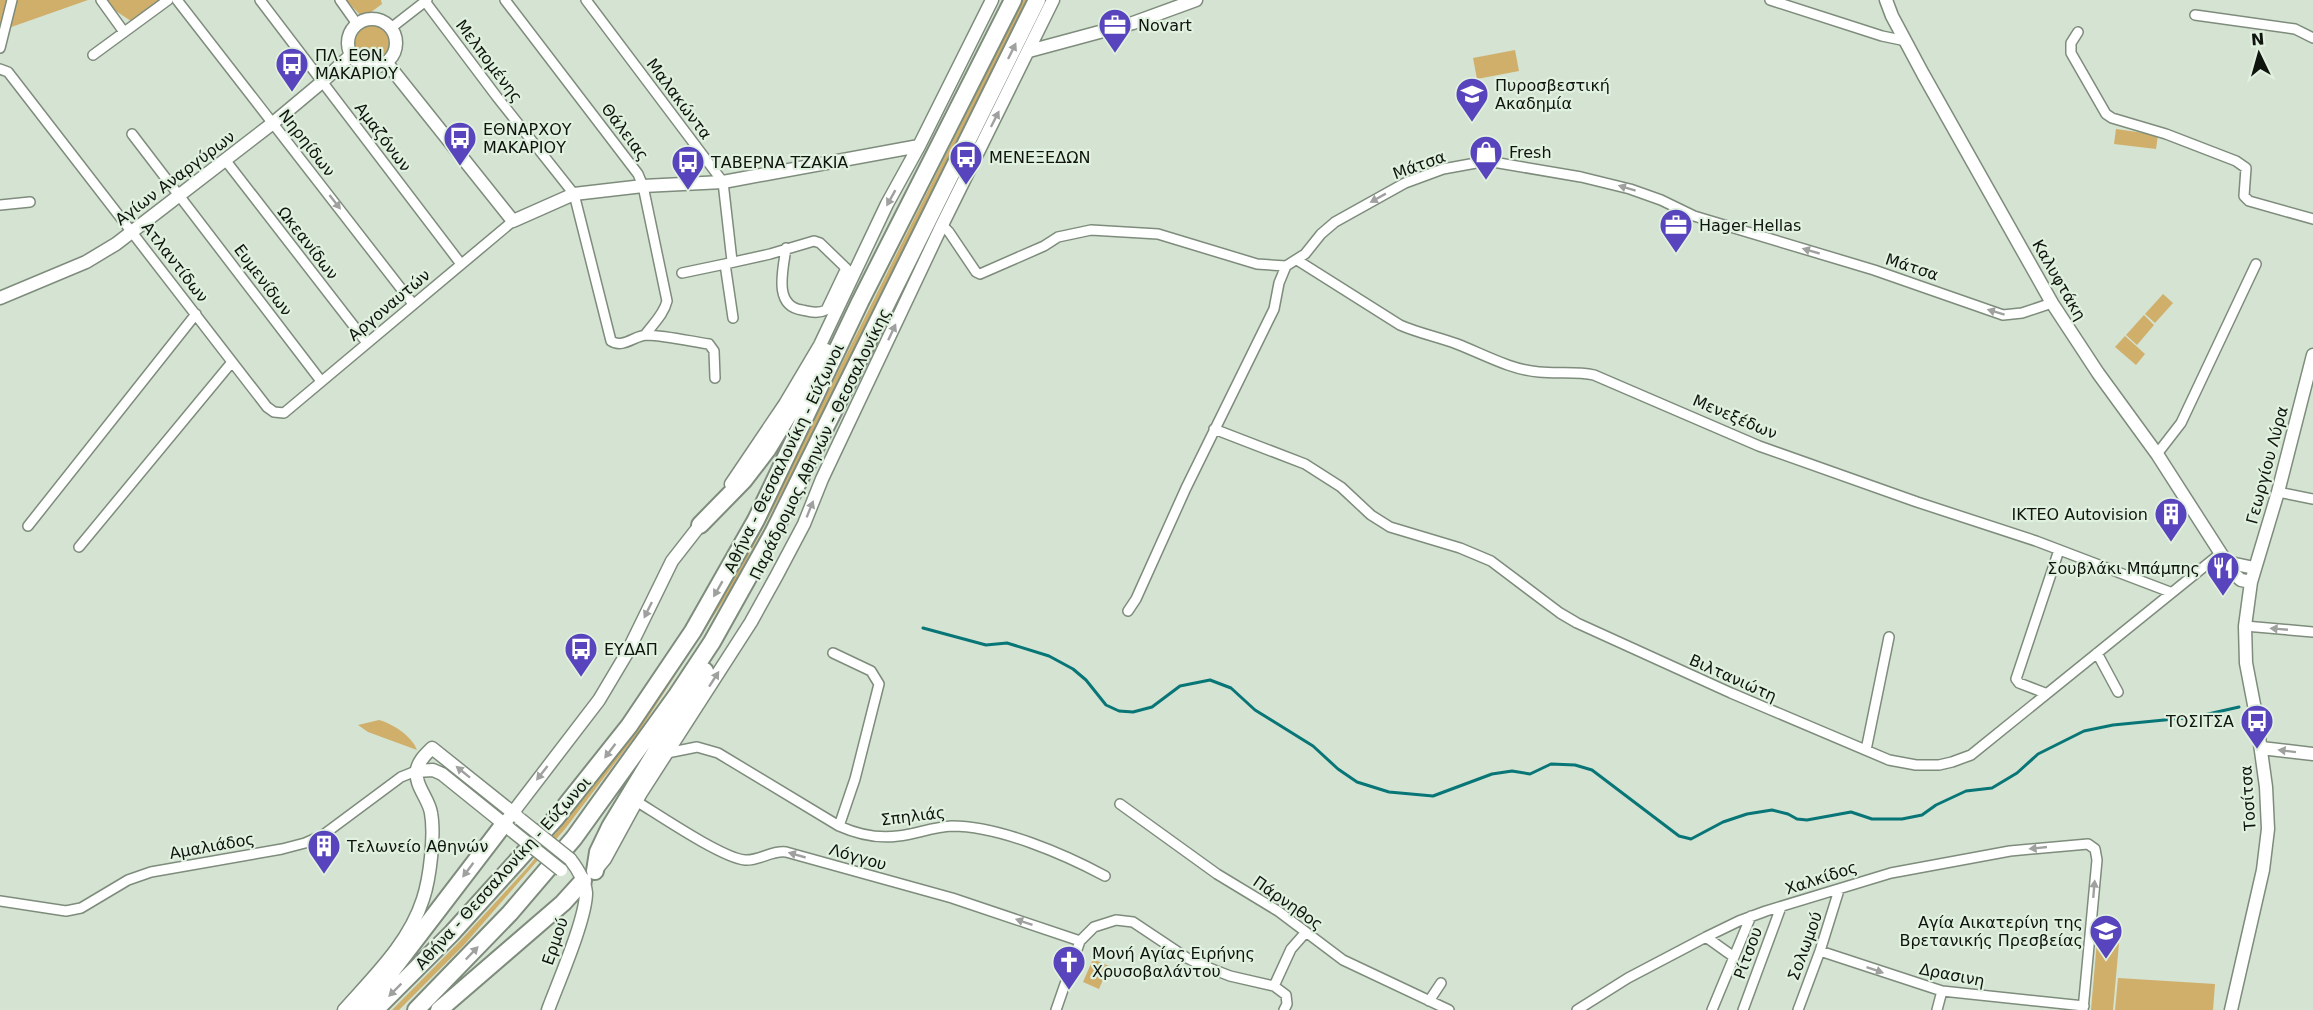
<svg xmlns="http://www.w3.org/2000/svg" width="2313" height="1010" font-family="'DejaVu Sans',sans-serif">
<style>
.green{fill:#d0af6a}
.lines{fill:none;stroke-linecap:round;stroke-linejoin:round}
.stream{stroke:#087577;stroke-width:3}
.street-casing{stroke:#7e8c7c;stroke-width:12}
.secondary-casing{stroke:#7e8c7c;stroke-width:15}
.highway-casing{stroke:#7e8c7c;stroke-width:20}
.street{stroke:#fff;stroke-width:9}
.secondary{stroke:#fff;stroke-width:12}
.highway{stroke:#fff;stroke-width:16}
.secondary-bridge-casing{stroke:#7e8c7c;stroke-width:15;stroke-linecap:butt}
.secondary-bridge{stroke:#fff;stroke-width:12}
.oneway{fill:#9fa19f}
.labels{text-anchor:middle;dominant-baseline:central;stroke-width:4.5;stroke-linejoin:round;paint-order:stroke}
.poi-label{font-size:16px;fill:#0f140e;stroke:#e1f1df;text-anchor:start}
.street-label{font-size:16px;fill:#0f140e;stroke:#e1f1df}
</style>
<rect width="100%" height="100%" fill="#d4e3d2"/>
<path class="green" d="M0,0H88L0,31Z
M99,0H161L134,23Z
M346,0H381L382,4L363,18Z
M1023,0H1028L817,426L731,589L640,730L565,829L464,945L399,1010H392L460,941L527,868L561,827L636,729L762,524Z
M354 43a18 18 0 1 1 36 0a18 18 0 1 1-36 0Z
M1515,50L1519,71L1477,79L1473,58Z
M2116,129L2158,135L2156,149L2114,144Z
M2163,294L2173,303L2155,323L2145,314Z
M2144,315L2154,325L2137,345L2126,335Z
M2125,336L2145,354L2136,365L2115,347Z
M379,720C393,724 412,736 417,750L368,732L358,725Z
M2097,941L2119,943L2113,1010H2091Z
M1093,959L1109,966L1099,989L1083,982Z
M2118,978L2215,984L2213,1010H2115Z"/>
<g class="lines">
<path class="stream" d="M923,628L986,645L1007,643L1049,656L1073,669L1086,680L1106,705L1119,711L1133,712L1152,707L1180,686L1210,680L1231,688L1255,710L1313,746L1338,769L1357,782L1389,792L1433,796L1492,774L1512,771L1530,774L1551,764L1575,765L1592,770L1679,836L1691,839L1723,822L1747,814L1772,810L1788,814L1797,819L1807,820L1851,812L1872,819H1902L1922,815L1936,805L1966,791L1992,788L2017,773L2038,754L2084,731L2113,725L2195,717L2239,707"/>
<g class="street-casing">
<path id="street" d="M101,0L124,32
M177,0L413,304
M260,0L461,264
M340,0L357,24
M424,0L497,97L574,194L611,341C623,349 635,335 647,335C667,336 689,341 709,344L714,351L715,378
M505,0L638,174L643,186L667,301C664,314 653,324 645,335
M586,0L723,182L732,261
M1770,0L1882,36L1906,41
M2195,15L2295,29L2313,38
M391,28L427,0
M2078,32L2071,43V53L2106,114L2112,118L2166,134L2236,161L2246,168L2244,196L2249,201L2313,219
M0,48L12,0
M93,55L168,0
M0,69L8,72L15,81L267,407L274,412L284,413L513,221
M132,134L321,381
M226,161L367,343
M0,205L30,202
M942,225L949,232L976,272L980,274L1044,246L1058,237L1091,230L1158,234L1257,264L1286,266L1305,254L1321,234L1335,222L1405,183L1443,169L1487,161L1581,177L1630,189L1661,200L1694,216L1874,270L2003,315L2022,313L2052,303
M786,248C783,270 773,306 802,310C811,312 818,314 826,310L846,268
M1297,260L1400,325C1418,333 1438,337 1457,344C1483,354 1511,370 1539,372C1558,374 1576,371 1594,375L1759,446L1917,502L2036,541L2170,592
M725,264L770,254L814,241L820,243L849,271
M682,273L725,264L733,318
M1214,429L1305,464L1341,487L1371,515L1390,527L1460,548L1491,561L1560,613L1577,623L1731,693L1889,760L1916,765H1939L1952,762L1971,755L2221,553
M2157,454L2181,423L2256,264
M2278,492L2313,499
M28,526L196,314
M79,547L232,362
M1128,611L1136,599L1186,488L1274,309L1279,283L1286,266
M2245,626L2313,632
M833,653L871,671L879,684L855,779L839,826
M2097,653L2118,692
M2045,693L2019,683L2016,679L2059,550
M1866,750L1889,637
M667,753L697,747L718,753L839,826C857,834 877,839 898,836C916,834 933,827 952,826C999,826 1064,854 1105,876
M636,801C659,815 722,858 745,860C759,861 772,850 786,852L952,898L1080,941
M1120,804L1217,874L1278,911L1343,960L1449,1010
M0,901L66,911L81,908L128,880L151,872L282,849L305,843L323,835L401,777L416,771
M1706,937L1734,957
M1820,951L1942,991L2084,1006
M1274,986L1291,949L1306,932
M1429,1001L1441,983
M1056,1010L1080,941L1094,927L1116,920L1133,922L1187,958L1199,964L1230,976L1274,986L1286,995L1287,1004L1284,1010
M1577,1010L1628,978L1706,937L1739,921L1766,911L1891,873L2010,851L2088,844L2095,849L2097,860L2083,1010
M1712,1010L1751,916
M1743,1010L1781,907
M1798,1010L1820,951L1839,890
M1937,1010L1942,991"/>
</g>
<g class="secondary-casing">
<path id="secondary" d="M1886,0L1892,16L1923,74L2052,303L2098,373L2157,454L2234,574L2241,580L2251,582
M348 43a24 24 0 1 1 48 0a24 24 0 1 1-48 0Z
M1029,51L1133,23L1196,0
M386,62L513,221L574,194L643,186L723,182L919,146
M0,298L86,262L116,244L273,123L322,82L351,55
M731,484L785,404L820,345L887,204L919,146L992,0
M2226,562L2254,568
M2261,748L2313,754
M416,771L433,770L442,774L509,828
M504,824L599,700L627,653L672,561L704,520
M595,871L605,859L641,793L751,622L777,575L804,524L822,479L942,225L1053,0
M344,1010C374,976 409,943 423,899C430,878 435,835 431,813C429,799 414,785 417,770C418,761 426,754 432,748L517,816
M548,1010C558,983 586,919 586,893C585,880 577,868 570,859
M2231,1010L2263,870L2268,829L2266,787L2256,715L2246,663L2245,626L2251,582L2278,492L2313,355"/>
</g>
<g class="highway-casing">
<path id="highway" d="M700,525L744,480L767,450L826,352
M595,871L598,852L610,827L705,671
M359,1010L390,973L504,824
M375,1010L452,933L555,819L629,726L693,631L756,520L860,302L1013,0
M416,1010L510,913L574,838L677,695L712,642L773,533L1037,0
M439,1010L563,903L583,881"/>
</g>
<use href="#street" class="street"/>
<use href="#secondary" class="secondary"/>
<use href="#highway" class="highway"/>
<g class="secondary-bridge-casing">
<path id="secondary-bridge" d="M520,819L570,859
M511,830L561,870"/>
</g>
<use href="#secondary-bridge" class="secondary-bridge"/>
</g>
<defs><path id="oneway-solid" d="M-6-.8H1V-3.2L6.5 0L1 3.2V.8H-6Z" transform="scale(1.5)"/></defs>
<g class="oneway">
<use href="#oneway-solid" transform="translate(1012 51) rotate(-64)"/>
<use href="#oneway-solid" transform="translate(995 119) rotate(-63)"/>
<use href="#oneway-solid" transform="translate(1627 188) rotate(-163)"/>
<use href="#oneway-solid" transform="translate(891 198) rotate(119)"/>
<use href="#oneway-solid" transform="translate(1378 198) rotate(151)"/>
<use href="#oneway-solid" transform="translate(335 202) rotate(52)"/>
<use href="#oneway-solid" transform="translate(1811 251) rotate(-164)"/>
<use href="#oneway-solid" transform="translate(1996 312) rotate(-163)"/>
<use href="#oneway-solid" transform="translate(892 332) rotate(-65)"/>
<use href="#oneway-solid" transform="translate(810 509) rotate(-68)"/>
<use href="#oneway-solid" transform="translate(718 589) rotate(120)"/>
<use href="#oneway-solid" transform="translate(648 610) rotate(116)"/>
<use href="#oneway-solid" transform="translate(2279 629) rotate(-175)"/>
<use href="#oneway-solid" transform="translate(714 679) rotate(-57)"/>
<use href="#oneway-solid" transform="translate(610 751) rotate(127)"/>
<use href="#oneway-solid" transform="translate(2287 751) rotate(-173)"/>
<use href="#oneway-solid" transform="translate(463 772) rotate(-141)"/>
<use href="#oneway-solid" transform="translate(542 773) rotate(128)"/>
<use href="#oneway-solid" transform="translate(2038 848) rotate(174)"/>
<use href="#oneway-solid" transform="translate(797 855) rotate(-164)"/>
<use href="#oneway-solid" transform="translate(468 870) rotate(127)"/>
<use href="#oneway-solid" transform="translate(2094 889) rotate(-85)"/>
<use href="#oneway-solid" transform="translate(1024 922) rotate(-161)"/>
<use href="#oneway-solid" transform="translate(472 953) rotate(-46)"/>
<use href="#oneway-solid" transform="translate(1875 970) rotate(19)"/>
<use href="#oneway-solid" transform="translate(395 990) rotate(135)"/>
</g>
<defs>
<g id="office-pin" transform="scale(1.725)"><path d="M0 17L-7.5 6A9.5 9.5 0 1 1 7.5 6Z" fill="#5845bd" stroke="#e1f1df"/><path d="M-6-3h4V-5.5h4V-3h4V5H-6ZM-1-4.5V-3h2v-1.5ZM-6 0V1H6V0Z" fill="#fff"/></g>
<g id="bus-pin" transform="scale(1.725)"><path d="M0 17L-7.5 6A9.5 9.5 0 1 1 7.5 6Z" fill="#5845bd" stroke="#e1f1df"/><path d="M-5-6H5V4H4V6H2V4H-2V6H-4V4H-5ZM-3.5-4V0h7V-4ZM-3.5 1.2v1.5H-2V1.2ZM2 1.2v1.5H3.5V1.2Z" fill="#fff"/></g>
<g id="school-pin" transform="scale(1.725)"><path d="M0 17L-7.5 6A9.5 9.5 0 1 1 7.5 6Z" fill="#5845bd" stroke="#e1f1df"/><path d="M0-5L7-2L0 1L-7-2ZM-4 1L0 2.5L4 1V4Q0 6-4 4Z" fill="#fff"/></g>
<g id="shop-pin" transform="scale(1.725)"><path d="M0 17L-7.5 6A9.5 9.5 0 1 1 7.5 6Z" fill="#5845bd" stroke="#e1f1df"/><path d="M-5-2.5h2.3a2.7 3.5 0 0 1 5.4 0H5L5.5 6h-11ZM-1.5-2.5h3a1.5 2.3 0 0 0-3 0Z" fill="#fff"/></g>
<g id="building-pin" transform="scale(1.725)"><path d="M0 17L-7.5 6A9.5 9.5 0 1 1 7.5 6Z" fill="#5845bd" stroke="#e1f1df"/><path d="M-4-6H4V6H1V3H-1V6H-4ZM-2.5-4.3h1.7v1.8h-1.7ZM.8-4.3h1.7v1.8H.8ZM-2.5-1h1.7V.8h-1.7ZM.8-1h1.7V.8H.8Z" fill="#fff"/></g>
<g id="restaurant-pin" transform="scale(1.725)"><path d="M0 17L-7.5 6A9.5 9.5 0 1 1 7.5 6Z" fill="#5845bd" stroke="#e1f1df"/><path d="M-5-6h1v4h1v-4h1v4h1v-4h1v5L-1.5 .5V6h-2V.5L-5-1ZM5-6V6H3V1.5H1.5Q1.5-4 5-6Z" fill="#fff"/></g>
<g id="church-pin" transform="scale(1.725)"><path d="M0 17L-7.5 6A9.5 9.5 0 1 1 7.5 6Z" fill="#5845bd" stroke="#e1f1df"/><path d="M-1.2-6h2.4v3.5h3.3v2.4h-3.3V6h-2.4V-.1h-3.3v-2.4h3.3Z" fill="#fff"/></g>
</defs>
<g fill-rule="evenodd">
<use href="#office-pin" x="1115" y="25"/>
<use href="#bus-pin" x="292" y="64"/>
<use href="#school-pin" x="1472" y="94"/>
<use href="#bus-pin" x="460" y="138"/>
<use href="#shop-pin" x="1486" y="152"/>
<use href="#bus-pin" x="966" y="157"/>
<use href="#bus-pin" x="688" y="162"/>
<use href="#office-pin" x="1676" y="225"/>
<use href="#building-pin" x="2171" y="514"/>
<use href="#restaurant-pin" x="2223" y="568"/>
<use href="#bus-pin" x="581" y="649"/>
<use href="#bus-pin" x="2257" y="721"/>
<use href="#building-pin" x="324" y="846"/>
<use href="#school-pin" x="2106" y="931"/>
<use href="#church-pin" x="1069" y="962"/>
</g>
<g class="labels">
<g class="poi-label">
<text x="1138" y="25">Novart</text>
<text x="315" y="55">ΠΛ. ΕΘΝ.<tspan x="315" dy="18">ΜΑΚΑΡΙΟΥ</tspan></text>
<text x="1495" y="85">Πυροσβεστική<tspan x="1495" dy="18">Ακαδημία</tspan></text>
<text x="483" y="129">ΕΘΝΑΡΧΟΥ<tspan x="483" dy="18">ΜΑΚΑΡΙΟΥ</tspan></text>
<text x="1509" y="152">Fresh</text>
<text x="989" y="157">ΜΕΝΕΞΕΔΩΝ</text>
<text x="711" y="162">ΤΑΒΕΡΝΑ ΤΖΑΚΙΑ</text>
<text x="1699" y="225">Hager Hellas</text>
<text x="2148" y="514" text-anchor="end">ΙΚΤΕΟ Autovision</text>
<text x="2200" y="568" text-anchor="end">Σουβλάκι Μπάμπης</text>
<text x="604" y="649">ΕΥΔΑΠ</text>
<text x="2234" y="721" text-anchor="end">ΤΟΣΙΤΣΑ</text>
<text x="347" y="846">Τελωνείο Αθηνών</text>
<text x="2083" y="922" text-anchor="end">Αγία Αικατερίνη της<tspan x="2083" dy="18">Βρετανικής Πρεσβείας</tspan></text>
<text x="1092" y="953">Μονή Αγίας Ειρήνης<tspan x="1092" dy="18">Χρυσοβαλάντου</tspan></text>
</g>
<g class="street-label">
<text transform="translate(489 61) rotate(53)">Μελπομένης</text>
<text transform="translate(679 99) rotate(53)">Μαλακώντα</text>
<text transform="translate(625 132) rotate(53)">Θάλειας</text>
<text transform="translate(383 137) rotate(53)">Αμαζόνων</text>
<text transform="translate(307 143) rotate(52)">Νηρηίδων</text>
<text transform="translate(1419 165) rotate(-20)">Μάτσα</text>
<text transform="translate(175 178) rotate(-37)">Αγίων Αναργύρων</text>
<text transform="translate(308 243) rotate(52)">Ωκεανίδων</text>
<text transform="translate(175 262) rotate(52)">Ατλαντίδων</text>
<text transform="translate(1912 267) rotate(18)">Μάτσα</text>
<text transform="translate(263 280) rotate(53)">Ευμενίδων</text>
<text transform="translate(2059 280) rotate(60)">Καλυφτάκη</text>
<text transform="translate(389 305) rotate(-40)">Αργοναυτών</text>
<text transform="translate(1735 417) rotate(23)">Μενεξέδων</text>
<text transform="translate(820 444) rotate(-64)">Παράδρομος Αθηνών - Θεσσαλονίκης</text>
<text transform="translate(784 458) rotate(-64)">Αθήνα - Θεσσαλονίκη - Εύζωνοι</text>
<text transform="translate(2267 465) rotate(-75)">Γεωργίου Λύρα</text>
<text transform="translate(1733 678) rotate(24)">Βιλτανιώτη</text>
<text transform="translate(2248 798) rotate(-94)">Τοσίτσα</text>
<text transform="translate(913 816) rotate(-7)">Σπηλιάς</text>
<text transform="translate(212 846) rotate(-10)">Αμαλιάδος</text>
<text transform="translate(858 857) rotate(16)">Λόγγου</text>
<text transform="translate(503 873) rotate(-48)">Αθήνα - Θεσσαλονίκη - Εύζωνοι</text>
<text transform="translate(1821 878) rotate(-18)">Χαλκίδος</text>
<text transform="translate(1288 903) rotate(35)">Πάρνηθος</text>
<text transform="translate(555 941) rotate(-71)">Ερμού</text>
<text transform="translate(1805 946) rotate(-70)">Σολωμού</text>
<text transform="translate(1748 953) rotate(-70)">Ρίτσου</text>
<text transform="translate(1952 975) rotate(11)">Δρασινη</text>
</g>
</g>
<g transform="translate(2259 54) rotate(355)" stroke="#e1f1df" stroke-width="4.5" paint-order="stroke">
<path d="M0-4.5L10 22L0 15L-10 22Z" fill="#0f140e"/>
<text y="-9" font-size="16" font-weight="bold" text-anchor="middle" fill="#0f140e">N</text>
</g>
</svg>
